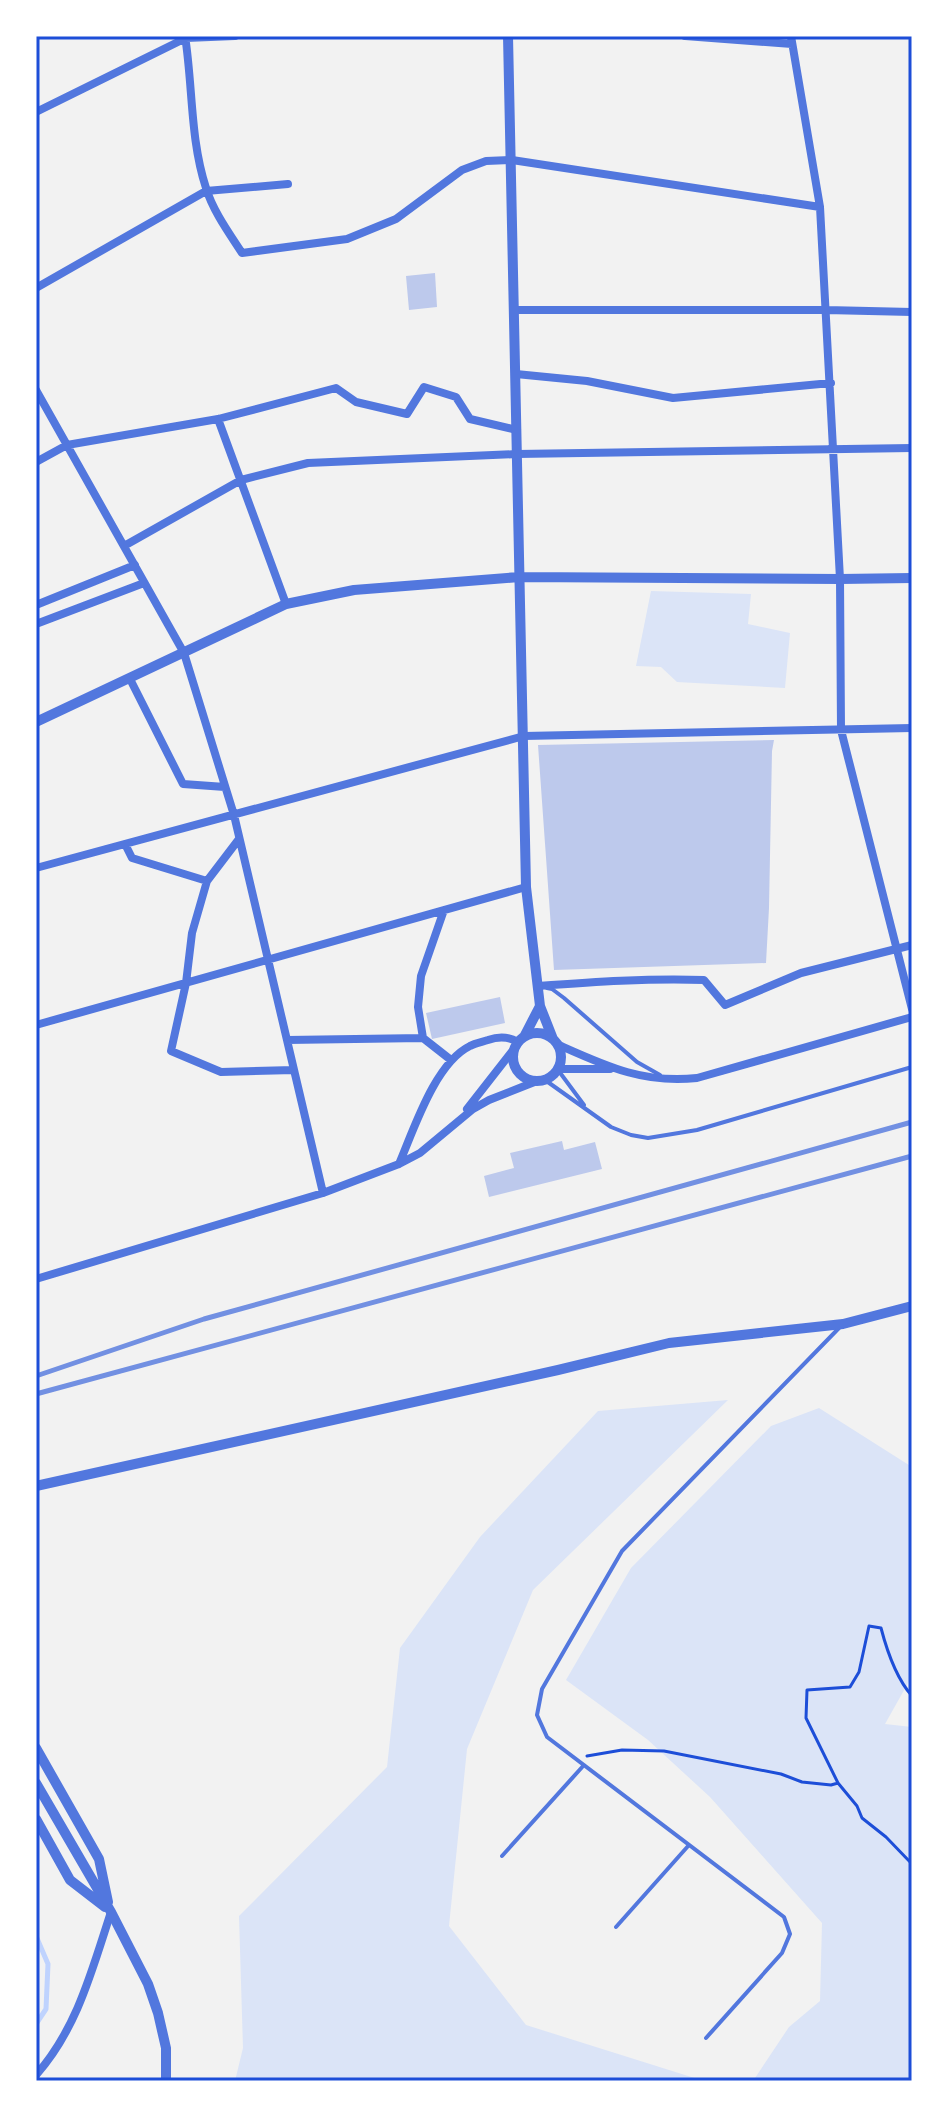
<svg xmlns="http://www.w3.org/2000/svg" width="948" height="2117" font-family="Lato,sans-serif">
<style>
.green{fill:#dbe4f7}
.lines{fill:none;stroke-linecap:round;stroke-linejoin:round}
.stream{stroke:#bfd3fe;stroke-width:5}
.building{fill:#bdc9ec}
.path{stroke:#1d4ed8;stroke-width:3}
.service{stroke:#5277de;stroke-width:4}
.minor{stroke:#5277de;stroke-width:8}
.tertiary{stroke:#5277de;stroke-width:10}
.rail{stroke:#7290e2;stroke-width:5}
.neatline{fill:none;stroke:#1d4ed8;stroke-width:3}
</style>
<rect width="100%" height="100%" fill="#f2f2f2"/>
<path class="green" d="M651,591L751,594L748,624L790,633L785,688L677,682L661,667L636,666Z
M728,1400L533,1590L467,1749L449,1926L526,2025L704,2081H235L243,2048L239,1916L387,1767L400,1648L480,1537L598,1411Z
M819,1408L912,1467V1676L885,1724L912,1727V2081H753L789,2027L820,2001L822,1923L710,1797L648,1740L566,1680L631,1568L771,1426Z"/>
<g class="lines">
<path class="stream" d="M36,1936L48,1964L46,2009L36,2024"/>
</g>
<path class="building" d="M435,273L437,307L409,310L406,276Z
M774,740L772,751L769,908L766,963L554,970L538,745Z
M500,997L505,1023L432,1039L426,1013Z
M562,1141L564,1150L595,1142L602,1169L489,1197L484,1176L514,1168L510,1153Z"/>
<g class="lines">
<path class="path" d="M912,1696C896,1678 887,1651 881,1628L869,1626L859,1672L850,1687L807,1690L806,1718L838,1783L857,1806L862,1818L886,1837L912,1864
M587,1756L622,1750L664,1751L781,1774L802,1782L831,1785L838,1783"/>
<path class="service" d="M547,988L552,989L564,998L637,1062L660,1075
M558,1070L584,1105
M545,1080L611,1127L631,1135L648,1138L697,1130L912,1067
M502,1856L584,1765
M616,1927L689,1845
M706,2038L782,1953L790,1934L784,1917L547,1737L537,1715L542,1689L622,1551L839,1328"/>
<path class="minor" d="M185,36C193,87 190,139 206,188C213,211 229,233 242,253L347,239L396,219L462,170L486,161L512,160L820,207
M685,36L792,44
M791,36L820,207L840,579L841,730L912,1009
M36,112L186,38L235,36
M36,288L206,191L288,184
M515,310H826L912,312
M516,374L587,381L673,398L831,383
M36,390L184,653L234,815L323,1193
M218,419L286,604
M36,462L67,445L218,419L336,388L356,402L407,414L424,387L456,397L470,419L517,430
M124,546L241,480L308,463L517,454L912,448
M36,605L135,565
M36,624L144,583
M130,679L183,784L225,787
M239,839L207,881L192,933L186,983L171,1051L221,1072L294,1070
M125,844L132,858L207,881
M36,868L524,736L912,728
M444,910L421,976L418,1007L423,1038L451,1060
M538,986C593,982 649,978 704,980L725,1005L801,973L912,945
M36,1025L526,887
M287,1040L423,1038
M559,1045C606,1066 644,1084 697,1078L912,1017
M558,1069H610
M467,1109L514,1049
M399,1164C414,1129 435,1063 470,1046C475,1043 482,1042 488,1040C499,1036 508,1036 518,1042
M36,1279L323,1193L399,1164L420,1153L473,1109L489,1100L537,1081
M36,2075C77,2029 92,1970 111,1912"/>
<path class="tertiary" d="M508,36L526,887L540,1006L553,1039
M36,722L286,604L354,590L519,577L840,579L912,578
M513 1057a24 24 0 1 1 48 0a24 24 0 1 1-48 0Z
M524,1037L540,1006
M36,1486L558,1370L669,1343L843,1324L912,1306
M36,1748L99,1859L108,1902
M36,1783L111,1912L148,1984L158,2013L166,2048V2081
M36,1819L70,1880L105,1907"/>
<path class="rail" d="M36,1376L204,1319L912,1122
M36,1394L912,1156"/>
</g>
<rect width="948" height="2117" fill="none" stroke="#ffffff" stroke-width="76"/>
<rect x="38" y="38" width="872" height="2041" class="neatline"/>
</svg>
